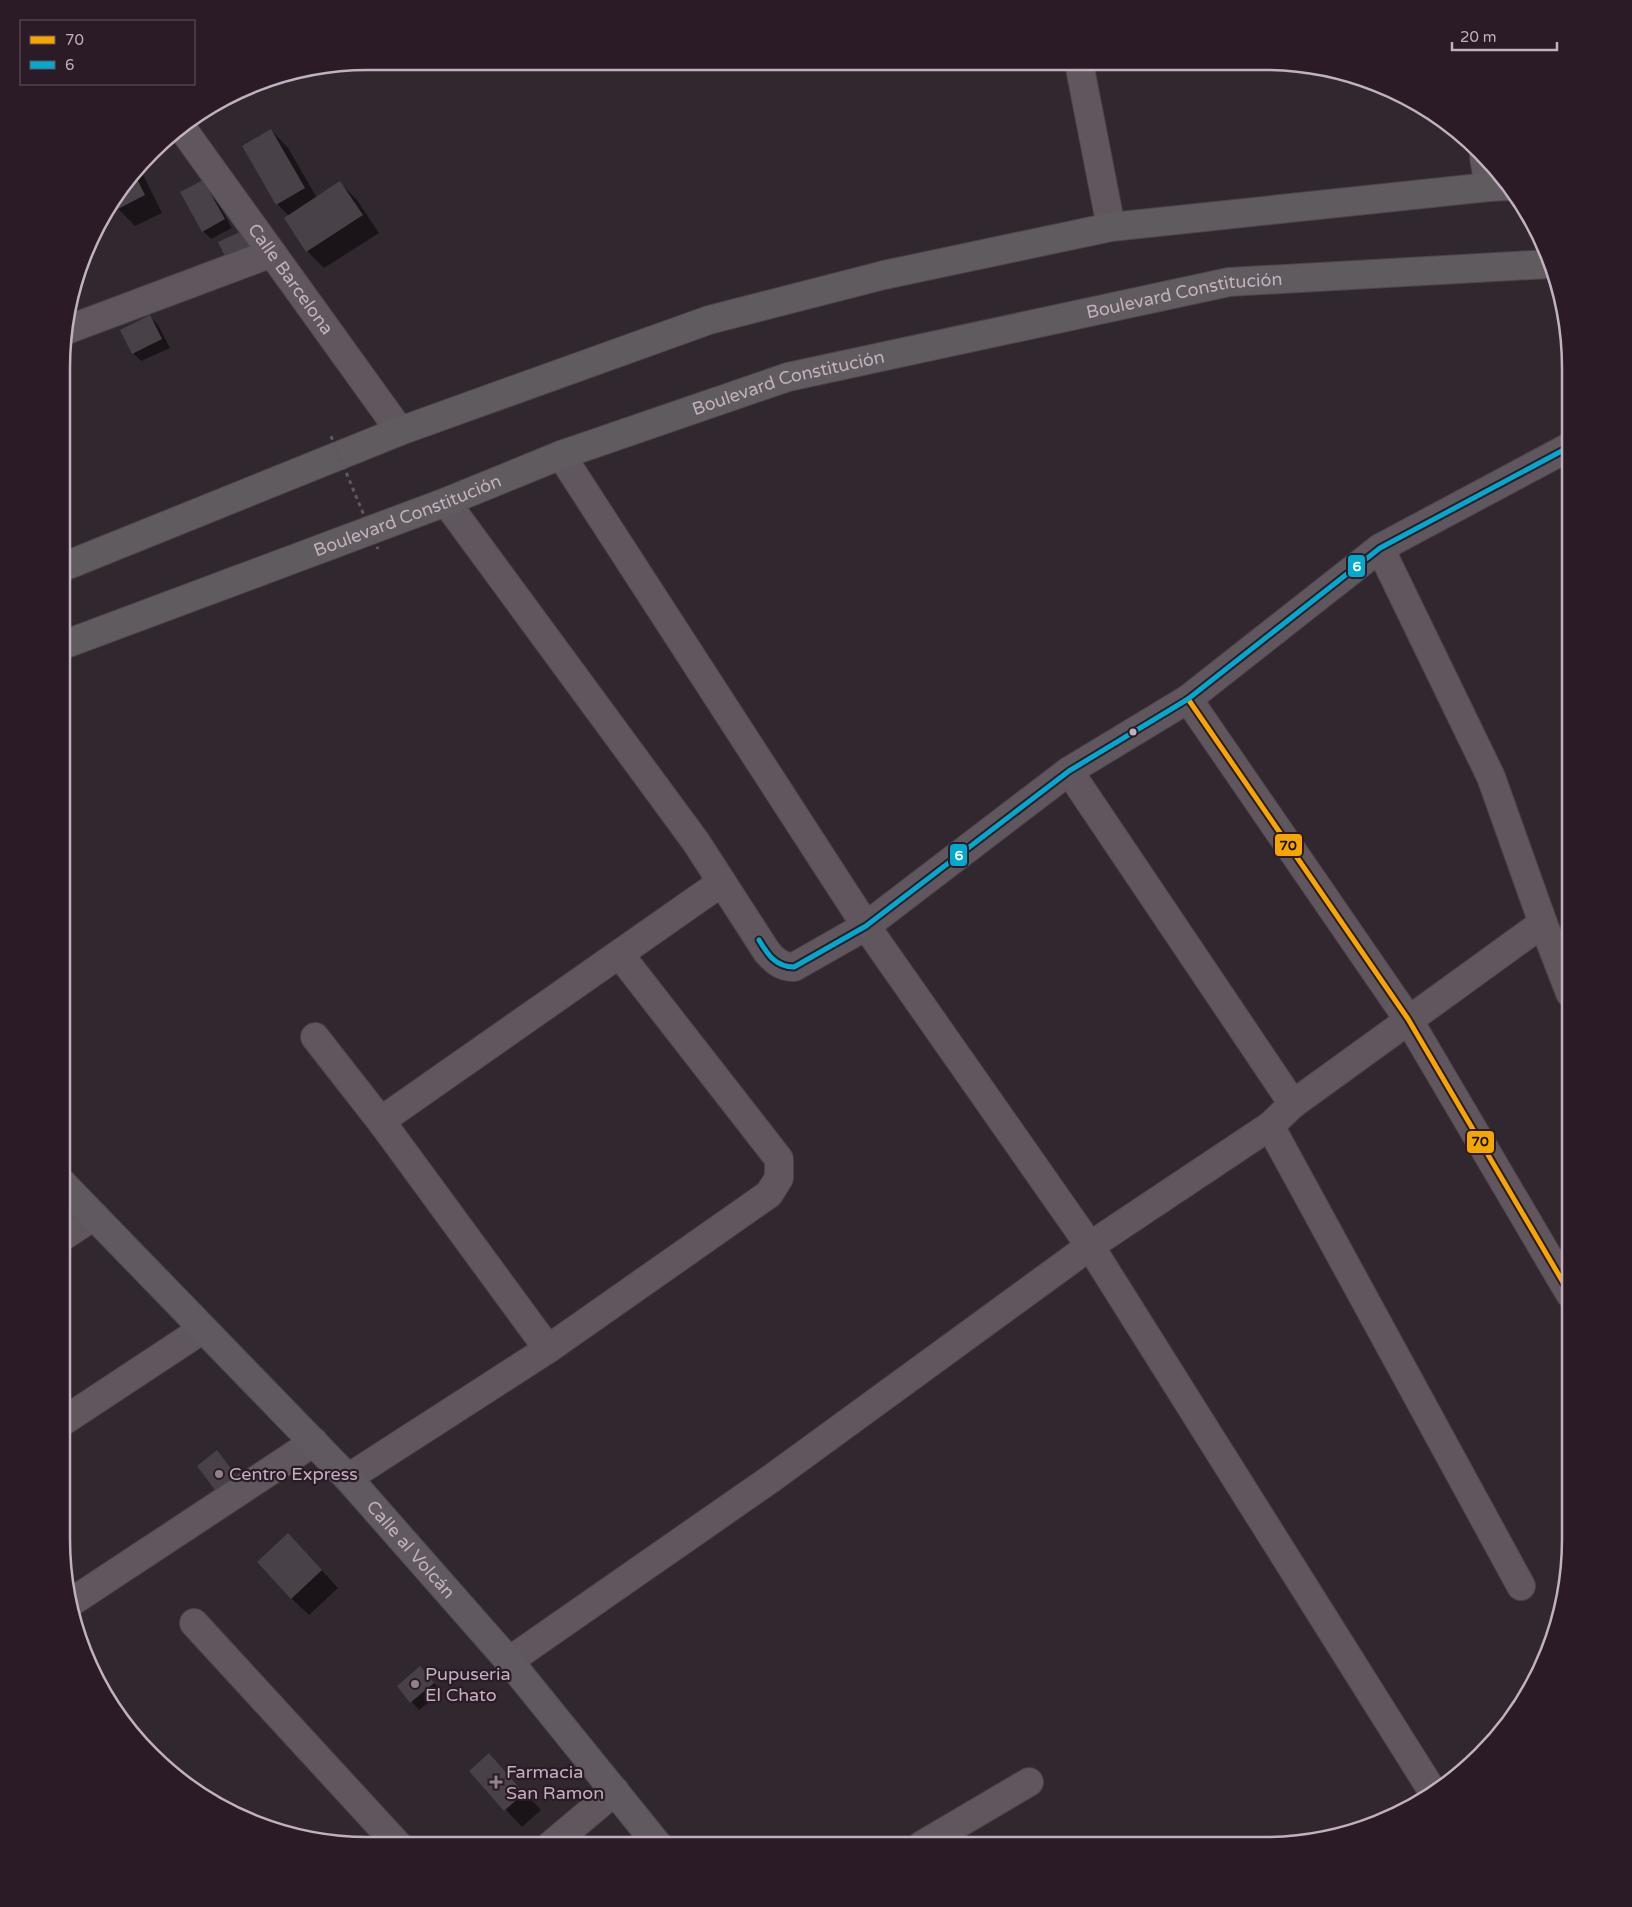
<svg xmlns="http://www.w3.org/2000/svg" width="1632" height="1907" font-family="'Varela Round',sans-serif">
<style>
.shadow{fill:#0007}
.building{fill:#494148}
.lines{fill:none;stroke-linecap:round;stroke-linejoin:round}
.minor-casing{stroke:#4a4248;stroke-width:30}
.major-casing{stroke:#4e444b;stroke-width:30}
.highway-casing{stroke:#4d434b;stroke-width:30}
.minor{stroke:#60565d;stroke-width:28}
.major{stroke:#615960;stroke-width:28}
.highway{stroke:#605b5f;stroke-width:28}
.path-bridge{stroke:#60575f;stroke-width:3;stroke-dasharray:4 4;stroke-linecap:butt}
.bus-1-casing{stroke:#2a1b27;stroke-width:9}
.bus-2-casing{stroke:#2a1b27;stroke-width:9}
.bus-1{stroke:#f7a600;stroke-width:5}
.bus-2{stroke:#00a9ce;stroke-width:5}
.bus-dot{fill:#c2b0be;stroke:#2a1b27;stroke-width:2}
.poi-dot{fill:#8f808c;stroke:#2a1b27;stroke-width:2}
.labels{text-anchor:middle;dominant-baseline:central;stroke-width:4.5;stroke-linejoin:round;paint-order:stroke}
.street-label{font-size:18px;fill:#c2b0be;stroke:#2a1b27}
.poi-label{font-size:18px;fill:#c2b0be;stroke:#2a1b27;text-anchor:start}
.rim{fill:none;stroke:#c2b0be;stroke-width:2.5}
.line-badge{stroke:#2a1b27;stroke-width:2}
.badge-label{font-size:14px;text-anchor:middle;font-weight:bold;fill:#fff}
.pale-badge-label{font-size:14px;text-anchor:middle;font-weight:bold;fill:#111}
</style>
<rect width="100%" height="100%" fill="#31272f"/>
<path class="shadow" d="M271,130L288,148L317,198L340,183L357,200L379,233L324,268L307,251L289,216L277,204Z
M140,169L162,213L135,226L118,209L113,201Z
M202,182L211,190L232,228L211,239L203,231Z
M150,317L158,325L170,348L141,361L133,353Z
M305,1552L338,1588L309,1615L291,1598Z
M420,1668L442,1692L419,1710L398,1686Z
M489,1755L541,1810L522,1827L470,1771Z"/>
<path class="building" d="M271,129L305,188L276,205L242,146Z
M135,175L145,195L116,210L113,202Z
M203,180L225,219L202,232L180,192Z
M340,181L363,215L306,252L284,218Z
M242,231L250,249L227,260L218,242Z
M150,315L162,339L132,354L120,330Z
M217,1450L241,1482L221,1498L197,1466Z
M288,1533L322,1570L291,1599L257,1562Z
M420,1666L434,1683L410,1703L397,1686Z
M489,1753L524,1793L504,1811L469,1771Z"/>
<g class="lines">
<g class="minor-casing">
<g id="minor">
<path d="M1079,63L1111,227"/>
<path id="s1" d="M182,128L400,431"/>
<path d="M1484,157L1489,187"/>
<path d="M64,331L272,253"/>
<path d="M561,455L866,926L1090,1246L1433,1792"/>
<path d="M446,502L696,842L767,952C775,961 781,967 794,967L866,926L1069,771L1188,699L1380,548L1571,446"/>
<path d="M1380,548L1491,777L1543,923L1570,993"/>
<path d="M1188,699L1408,1019L1570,1294"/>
<path d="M1069,771L1293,1104"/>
<path d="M315,1037L383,1124L548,1349"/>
<path d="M383,1124L392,1113L722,882"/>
<path d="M1270,1126L1521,1586"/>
<path d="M62,1237L94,1216"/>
<path d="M62,1422L203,1329"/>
<path d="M348,1478L548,1349L769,1194L779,1178V1159L620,955"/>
<path d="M70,1603L314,1442"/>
<path d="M194,1623L398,1845"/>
<path d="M509,1661L772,1478L1090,1246L1270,1126L1293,1104L1543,923"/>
<path d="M551,1845L615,1791"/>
<path d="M922,1845L1029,1782"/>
</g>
</g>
<g class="major-casing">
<g id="major">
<path id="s2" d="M62,1183L348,1478L509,1661L658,1845"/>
</g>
</g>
<g class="highway-casing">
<g id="highway">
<path d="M63,567L400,431L709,320L884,275L1111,227L1489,187L1509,186"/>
<path id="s3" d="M63,645L446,502L561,455L788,377L1229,282L1550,264"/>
</g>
</g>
<use href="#minor" class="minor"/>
<use href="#major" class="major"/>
<use href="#highway" class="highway"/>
<path class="path-bridge" d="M331,436L378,549"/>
<g class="bus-1-casing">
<path id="bus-1" d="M1188,699L1408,1019L1570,1294"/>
</g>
<g class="bus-2-casing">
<path id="bus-2" d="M759,940C768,955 776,967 794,967L866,926L1069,771L1188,699L1380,548L1571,446"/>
</g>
<use href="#bus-1" class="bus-1"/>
<use href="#bus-2" class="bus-2"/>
</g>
<circle class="bus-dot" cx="1133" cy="732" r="4.5"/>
<g class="poi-dot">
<circle cx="219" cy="1474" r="5"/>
<circle cx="415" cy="1684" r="5"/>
<path d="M493.5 1774.5h5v5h5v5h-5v5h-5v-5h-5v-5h5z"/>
</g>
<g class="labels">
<g class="street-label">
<text stroke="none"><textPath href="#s1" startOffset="186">Calle Barcelona</textPath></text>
<text stroke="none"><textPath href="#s3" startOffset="1178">Boulevard Constitución</textPath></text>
<text stroke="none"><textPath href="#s3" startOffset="772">Boulevard Constitución</textPath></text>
<text stroke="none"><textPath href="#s3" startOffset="368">Boulevard Constitución</textPath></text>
<text stroke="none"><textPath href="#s2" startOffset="506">Calle al Volcán</textPath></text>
</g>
<g class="poi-label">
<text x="229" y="1474">Centro Express</text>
<text x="425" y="1674">Pupuseria<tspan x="425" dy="21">El Chato</tspan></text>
<text x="506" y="1772">Farmacia<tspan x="506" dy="21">San Ramon</tspan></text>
</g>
</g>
<path d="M0 0H1632V1907H0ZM368 70H1264A298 298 0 0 1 1562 368V1539A298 298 0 0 1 1264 1837H368A298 298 0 0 1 70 1539V368A298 298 0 0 1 368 70Z" fill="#2a1b27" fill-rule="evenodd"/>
<path class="rim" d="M368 70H1264A298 298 0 0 1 1562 368V1539A298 298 0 0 1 1264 1837H368A298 298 0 0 1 70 1539V368A298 298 0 0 1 368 70Z"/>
<g class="line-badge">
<rect x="1347" y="554" width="19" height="24" rx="5" fill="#00a9ce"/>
<rect x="1274" y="833" width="29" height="24" rx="5" fill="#f7a600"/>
<rect x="949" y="843" width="19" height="24" rx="5" fill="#00a9ce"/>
<rect x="1466" y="1130" width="29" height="24" rx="5" fill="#f7a600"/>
</g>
<g class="badge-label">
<text x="1357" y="571">6</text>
<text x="959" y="860">6</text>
</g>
<g class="pale-badge-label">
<text x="1288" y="850">70</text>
<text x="1480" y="1146">70</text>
</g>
<rect x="20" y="20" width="175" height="65" fill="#2a1b27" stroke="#675763"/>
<rect x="30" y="36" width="25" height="8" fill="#f7a600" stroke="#675763"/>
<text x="65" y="45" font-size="15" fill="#c2b0be">70</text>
<rect x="30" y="61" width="25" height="8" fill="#00a9ce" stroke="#675763"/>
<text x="65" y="70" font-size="15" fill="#c2b0be">6</text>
<path d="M1452 42v8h105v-8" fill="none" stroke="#c2b0be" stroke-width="2.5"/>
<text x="1460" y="42" font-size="15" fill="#c2b0be" stroke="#2a1b27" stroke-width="4" paint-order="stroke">20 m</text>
</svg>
